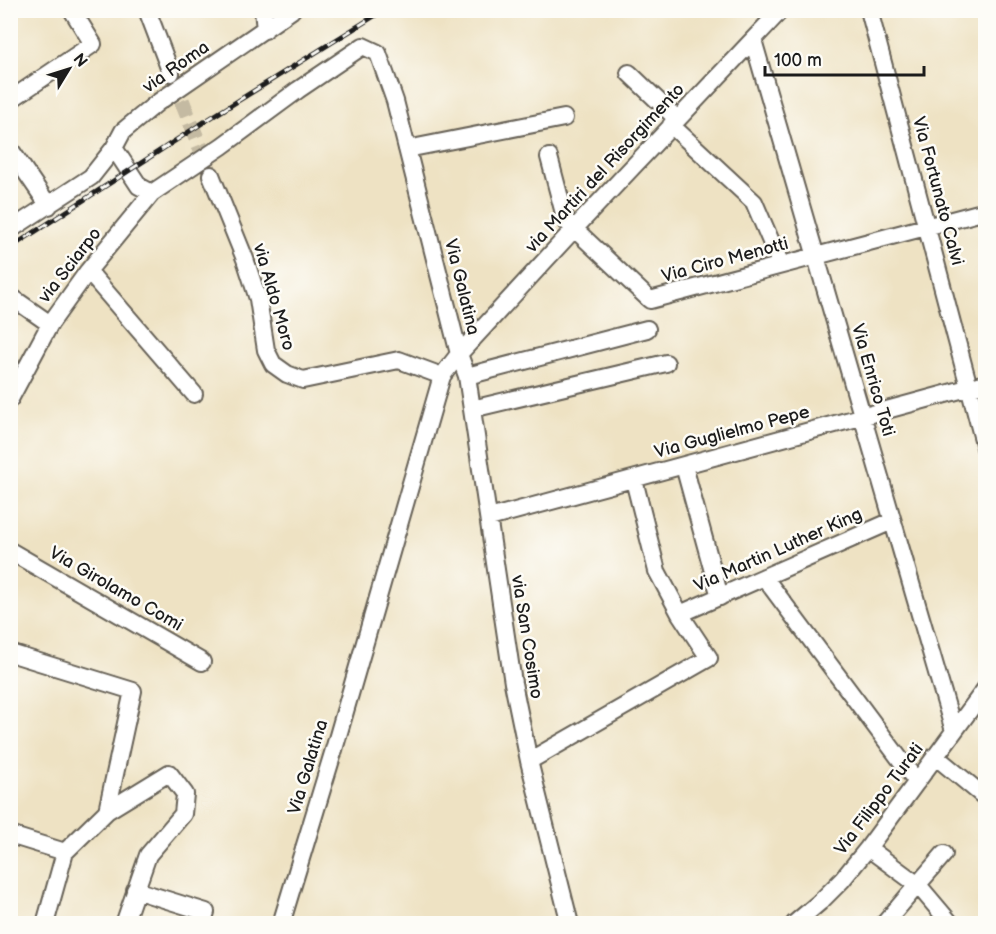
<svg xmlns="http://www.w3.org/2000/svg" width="996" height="934" font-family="'Balsamiq Sans',sans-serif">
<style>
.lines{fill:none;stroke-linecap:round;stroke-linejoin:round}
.minor-tunnel{stroke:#c4baa2;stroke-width:16;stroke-dasharray:16 8;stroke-linecap:butt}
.minor-casing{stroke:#666156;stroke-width:20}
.minor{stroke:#fff;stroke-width:16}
.rail-casing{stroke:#1c1c1c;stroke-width:5}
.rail{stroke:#fdfcf7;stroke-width:3;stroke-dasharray:9;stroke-linecap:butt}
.labels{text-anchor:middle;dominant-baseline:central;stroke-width:5;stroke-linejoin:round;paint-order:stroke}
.street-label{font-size:18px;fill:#1c1c1c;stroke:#fdfcf7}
</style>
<rect width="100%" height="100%" fill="#fdfcf7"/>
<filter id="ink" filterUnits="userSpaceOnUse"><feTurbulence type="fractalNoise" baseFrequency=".0167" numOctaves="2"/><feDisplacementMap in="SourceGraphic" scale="12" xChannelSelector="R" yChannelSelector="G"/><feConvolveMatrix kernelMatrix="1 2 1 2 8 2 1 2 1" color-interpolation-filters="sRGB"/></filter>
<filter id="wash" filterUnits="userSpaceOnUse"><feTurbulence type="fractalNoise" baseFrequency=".008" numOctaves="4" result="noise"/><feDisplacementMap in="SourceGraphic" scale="24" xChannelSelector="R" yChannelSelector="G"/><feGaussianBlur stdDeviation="1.35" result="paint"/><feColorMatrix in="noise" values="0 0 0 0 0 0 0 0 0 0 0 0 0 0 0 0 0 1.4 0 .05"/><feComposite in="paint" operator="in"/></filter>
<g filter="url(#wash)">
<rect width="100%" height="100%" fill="#eee2c3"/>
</g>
<g filter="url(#ink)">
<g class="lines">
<path class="minor-tunnel" d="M173,78L211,175"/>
<g class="minor-casing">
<path id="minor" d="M147,10L171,73
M263,10L265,30
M869,10L986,451
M753,40C822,270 886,501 954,731
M629,73L677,119
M10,100L93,44L72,10
M671,125L754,202L781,265
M10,149L49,206
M407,149L564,118
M549,157L566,221L650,300L986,211
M211,175L245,259L258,299L266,350L273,364L287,374L303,380L399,360L442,376
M10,230L91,177L114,148
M88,271L194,394
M10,296L50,324
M467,376L647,329
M10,399L50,324L88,271L152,193
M472,409L666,363
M684,466L720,597
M489,518L986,383
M10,551L202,662
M764,577L917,782
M680,614L892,521
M10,653L133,691L107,811
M935,756L986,798
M529,761L709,658L680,614L657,571L634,480
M10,835L65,852
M868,848L918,885L951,924
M135,890L206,912L202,924
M45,924L65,852L107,811L169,773L185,794L183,814L148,855L124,924
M281,924L333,753L442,376L459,354L395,101L378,53L363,46L298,90L222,146L152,193L139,186L114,148L123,131L157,103L292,10
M570,924L529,761L513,683L467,376L459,354L574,229L781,10
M794,924L820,902L842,880L868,848L986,688
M884,924L944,854"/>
</g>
<use href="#minor" class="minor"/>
<g class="rail-casing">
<path id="rail" d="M10,248L204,122L384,10"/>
</g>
<use href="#rail" class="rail"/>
</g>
</g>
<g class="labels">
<g class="street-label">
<text transform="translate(176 67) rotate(-35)">via Roma</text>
<text transform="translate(605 168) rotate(-47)">via Martiri del Risorgimento</text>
<text transform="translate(938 191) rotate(75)">Via Fortunato Calvi</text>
<text transform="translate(725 260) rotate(-15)">Via Ciro Menotti</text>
<text transform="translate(70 265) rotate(-52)">via Sciarpo</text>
<text transform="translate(462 287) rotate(76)">Via Galatina</text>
<text transform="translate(274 297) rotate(74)">via Aldo Moro</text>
<text transform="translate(873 380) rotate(74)">Via Enrico Toti</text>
<text transform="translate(732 432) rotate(-15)">Via Guglielmo Pepe</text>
<text transform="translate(778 550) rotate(-24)">Via Martin Luther King</text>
<text transform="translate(116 589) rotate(30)">Via Girolamo Comi</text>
<text transform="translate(527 637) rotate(81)">via San Cosimo</text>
<text transform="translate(308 767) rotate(-73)">Via Galatina</text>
<text transform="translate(879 799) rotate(-53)">Via Filippo Turati</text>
</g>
</g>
<rect width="996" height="934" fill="none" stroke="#fdfcf7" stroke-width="36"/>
<g transform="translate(69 69) rotate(52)" stroke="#fdfcf7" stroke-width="4.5" paint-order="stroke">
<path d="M0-4.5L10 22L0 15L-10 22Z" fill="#1c1c1c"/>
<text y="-9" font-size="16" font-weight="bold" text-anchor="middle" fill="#1c1c1c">N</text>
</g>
<path d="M765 66v9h159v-9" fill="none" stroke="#1c1c1c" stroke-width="3"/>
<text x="774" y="66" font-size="18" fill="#1c1c1c" stroke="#fdfcf7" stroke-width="4.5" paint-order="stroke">100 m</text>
</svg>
